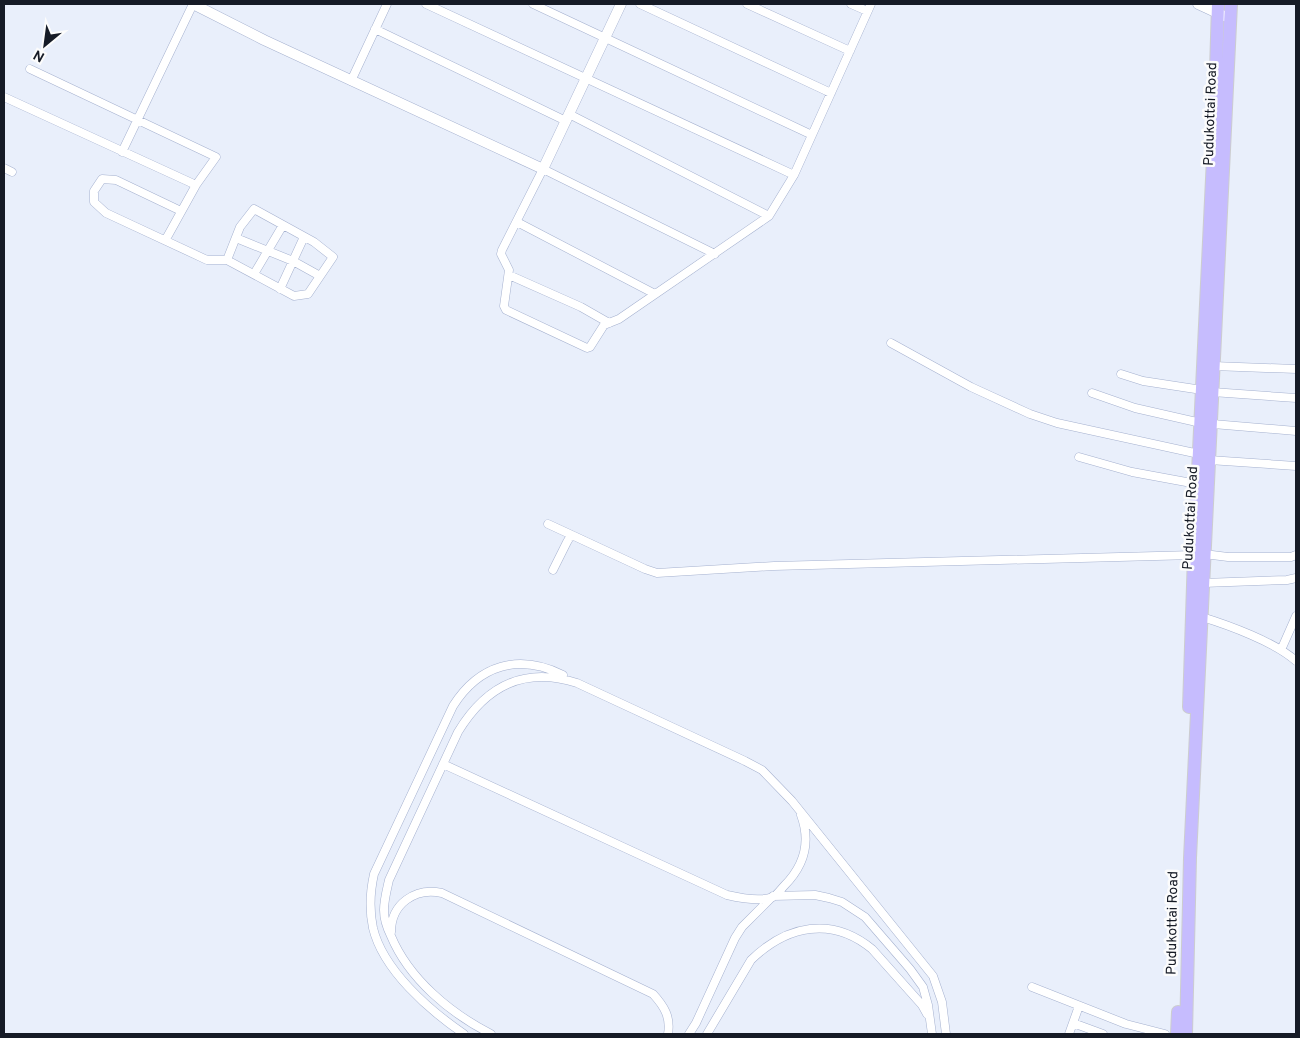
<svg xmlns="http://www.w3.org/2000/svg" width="1300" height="1038" font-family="Overpass,sans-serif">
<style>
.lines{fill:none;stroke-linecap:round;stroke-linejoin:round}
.minor-casing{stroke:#a5b1cf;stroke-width:9}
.tertiary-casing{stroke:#a5b1cf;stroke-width:11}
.trunk-casing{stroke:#cccdcf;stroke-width:14}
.minor{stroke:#fff;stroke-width:8}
.tertiary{stroke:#fff;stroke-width:10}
.trunk{stroke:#c6bcfe;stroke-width:12}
.labels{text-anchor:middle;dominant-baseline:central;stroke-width:5;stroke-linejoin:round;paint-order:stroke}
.street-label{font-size:14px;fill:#161b26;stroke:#fcfcfc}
</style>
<rect width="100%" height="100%" fill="#e9effb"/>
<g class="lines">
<g class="minor-casing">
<path id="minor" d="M426,4L794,175
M533,4L812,135
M640,4L831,93
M747,4L850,51
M851,4L867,11
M375,29L566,121
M30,69L216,157L196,185L166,239
M351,81L387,4
M4,97L196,185
M569,114L769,216
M122,152L193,4
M4,168L12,172
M181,211L116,180L102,179L94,191V202L106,213L207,260H227L294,296L308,294L333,257L314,242L254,209L240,227L227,260
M517,222L655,294
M236,238L293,261L320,276
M715,254L543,169L502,250L501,254L509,270L504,306L506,310L587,348L590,347L604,325L619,319L769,216L794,175L871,4
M254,274L283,225
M509,275L581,307L609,323
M280,289L304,237
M891,343L971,387L1030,414L1057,423L1199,454
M1213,366L1296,369
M1121,374L1143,381L1202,390
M1212,392L1296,398
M1092,393L1135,408L1201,423L1296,431
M1079,457L1132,472L1197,484
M1209,460L1296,466
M548,524L574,536
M1204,554L1228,557H1291L1296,555
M553,570L567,542L570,537L574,536L645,569L657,573L774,566L1194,555
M1203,583L1287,580L1296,578
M1202,617C1228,625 1275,642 1296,661
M1281,650L1296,616
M443,764L727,895C740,898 760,902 773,897C777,895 781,889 784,886C804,866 811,842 801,815
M391,932C391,904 415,887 442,893L653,994C664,1006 671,1017 668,1034
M1032,987L1126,1024L1165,1034
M1073,1023L1103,1034
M464,1034C429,1010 383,970 373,928C369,909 370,892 374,874L453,706C479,665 518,653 563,675
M491,1034C450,1013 409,979 391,936C387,928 384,919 384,910C384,900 387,889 389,880L458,732C486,686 524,666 577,683L745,761L762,770L792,801L933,976L942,1002L946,1034
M689,1034L696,1023L735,938L742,927L773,896L815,895L829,898L842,902L865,917L910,969L923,987L928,1005L932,1034
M707,1034L751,960C787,925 832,916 872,949L922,1005L927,1014
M1069,1034L1079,1006"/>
</g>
<g class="tertiary-casing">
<path id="tertiary" d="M193,4L264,40L543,169L621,4
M1198,4L1224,16"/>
</g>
<g class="trunk-casing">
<path id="trunk" d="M1189,707L1194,555L1214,137L1218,4
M1177,1034L1178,1012
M1186,1034L1190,858L1231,4"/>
</g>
<use href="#minor" class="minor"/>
<use href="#tertiary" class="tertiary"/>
<use href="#trunk" class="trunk"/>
</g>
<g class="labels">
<g class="street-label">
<text transform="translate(1211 114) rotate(-88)">Pudukottai Road</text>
<text transform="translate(1191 518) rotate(-87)">Pudukottai Road</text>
<text transform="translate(1173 923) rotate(-89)">Pudukottai Road</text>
</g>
</g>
<rect width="1300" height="1038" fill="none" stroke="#161b26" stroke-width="10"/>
<g transform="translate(45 45) rotate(209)" stroke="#fcfcfc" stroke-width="4" paint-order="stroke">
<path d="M0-4L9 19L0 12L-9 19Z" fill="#161b26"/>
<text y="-8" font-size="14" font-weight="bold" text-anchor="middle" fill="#161b26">N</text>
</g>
</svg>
